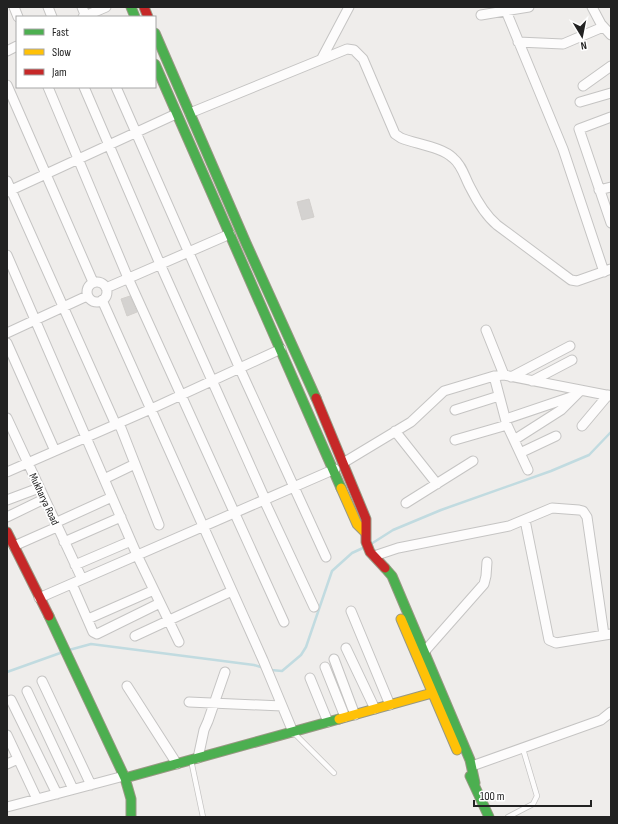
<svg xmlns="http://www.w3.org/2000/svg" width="618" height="824" font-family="'Sofia Sans Condensed',sans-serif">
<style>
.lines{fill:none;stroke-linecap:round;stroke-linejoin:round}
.stream{stroke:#c1dbe0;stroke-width:2.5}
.building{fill:#d4d2d0;stroke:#d2cfcc}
.lane-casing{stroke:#c5c4c3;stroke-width:6}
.street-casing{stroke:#c5c4c3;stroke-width:11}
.fast-casing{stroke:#989883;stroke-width:11}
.slow-casing{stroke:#989883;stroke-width:11}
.jam-casing{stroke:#989883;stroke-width:11}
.lane{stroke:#fdfcfc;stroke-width:4.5}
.street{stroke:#fdfcfc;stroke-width:9}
.fast{stroke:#4caf50;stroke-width:9}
.slow{stroke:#ffc107;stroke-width:9}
.jam{stroke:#c62828;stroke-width:9}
.labels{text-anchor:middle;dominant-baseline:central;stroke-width:3.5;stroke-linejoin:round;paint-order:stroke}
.street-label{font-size:11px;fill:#222;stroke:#fff}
</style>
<rect width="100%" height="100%" fill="#efedeb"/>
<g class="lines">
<path class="stream" d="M371,544L393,530L441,510L551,471L589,455L611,432
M69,650L91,644L254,665L264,668
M271,670L282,671L301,655L306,647L332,571L352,553L365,547
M7,672L63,652"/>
</g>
<path class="building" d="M309,199L314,217L302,220L297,202Z
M130,296L137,312L127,316L121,299Z"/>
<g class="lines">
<g class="lane-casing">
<path id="lane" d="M293,732L334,773
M191,760L203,817
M508,817L533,804L537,796L523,749"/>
</g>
<g class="street-casing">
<path id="street" d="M14,7L18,17
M48,7L52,17
M82,7L86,17
M592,7L601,24L611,35
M506,11L563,149L604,272
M481,15L529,7
M83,17L106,7
M518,42L563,44L603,27
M7,51L17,46
M322,58L349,7
M7,85L93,282
M583,86L611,66
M48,87L128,278L284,622
M84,87L160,264L265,499
M116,87L240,369L326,557
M580,102L611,93
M190,113L347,49L354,50L363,59L395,134L401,138C416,144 442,147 453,158C462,165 465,178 470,187C477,201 485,215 497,225L571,280L577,281L611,269
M611,117L579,129L611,223
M7,181L116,425
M599,190L611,187
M7,192L176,114
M7,255L137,555L179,642
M87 292a10 10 0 1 1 20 0a10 10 0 1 1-20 0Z
M106,288L230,234
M102,300L263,660L293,732
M486,330L504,375
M7,333L87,296
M7,343L55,451
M494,376L507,425L528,470
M511,377L570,346
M532,381L572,360
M455,410L499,396
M7,418L82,579
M506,419L574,396
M119,423L159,525
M582,426L608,395
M395,431L437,484
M455,440L507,425
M514,440L561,410L581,390
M520,453L556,436
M343,463L411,422L444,391L494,376L504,375L611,396
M7,472L151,409L281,349
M104,479L135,464
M7,500L39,488
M264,500L314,607
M406,503L473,461
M7,517L44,499
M525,520L549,640L556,643L611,634
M55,523L112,497
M64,542L121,517
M14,546L57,527
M374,556L398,548L509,526L552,508L579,510L583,511L587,517L604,635
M75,565L131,541
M72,584L93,632L97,634L160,603
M39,598L335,469
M351,611L390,705
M88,619L154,590
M135,636L232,591
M346,648L375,709
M424,652L484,584L486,576L487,562
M334,659L355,715
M325,667L345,717
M310,678L328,722
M42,681L91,785
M127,686L177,764
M27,691L73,789
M11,700L57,794
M189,702L282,706
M7,735L37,799
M198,758L204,730L208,721L225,672
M7,764L18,759
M472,766L601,720L611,712
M7,807L124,776"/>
</g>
<g class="fast-casing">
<path id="fast" d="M131,7L135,17
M155,33L246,243L316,398
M155,64L341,488
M385,568L392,576L470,760L475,783
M49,616L125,778L339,719
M470,776L489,817
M125,778L131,799V817"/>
</g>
<g class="slow-casing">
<path id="slow" d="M341,488L357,524L365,532
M401,619L457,750
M339,719L432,693"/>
</g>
<g class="jam-casing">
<path id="jam" d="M144,7L148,17
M316,398L366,519V542L370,552L385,568
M7,532L49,616"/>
</g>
<use href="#lane" class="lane"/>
<use href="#street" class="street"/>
<use href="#fast" class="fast"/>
<use href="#slow" class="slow"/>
<use href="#jam" class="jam"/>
</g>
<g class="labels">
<g class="street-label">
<text transform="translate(44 499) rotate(65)">Mukharya Road</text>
</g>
</g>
<rect width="618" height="824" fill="none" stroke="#222222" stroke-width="16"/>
<rect x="16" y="16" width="140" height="72" fill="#ffffff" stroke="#a7a7a7"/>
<rect x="24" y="29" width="20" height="6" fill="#4caf50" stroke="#a7a7a7"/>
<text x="52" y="36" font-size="12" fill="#222222">Fast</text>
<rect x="24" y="49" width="20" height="6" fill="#ffc107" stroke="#a7a7a7"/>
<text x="52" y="56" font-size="12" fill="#222222">Slow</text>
<rect x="24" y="69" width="20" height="6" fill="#c62828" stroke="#a7a7a7"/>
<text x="52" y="76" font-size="12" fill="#222222">Jam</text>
<g transform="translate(582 36) rotate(170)" stroke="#ffffff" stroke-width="3" paint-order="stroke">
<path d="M0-3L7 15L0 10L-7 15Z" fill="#222222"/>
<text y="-6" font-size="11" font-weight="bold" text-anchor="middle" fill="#222222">N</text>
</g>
<path d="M474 800v6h117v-6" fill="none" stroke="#222222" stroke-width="2"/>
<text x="480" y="800" font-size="12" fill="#222222" stroke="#ffffff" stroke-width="3" paint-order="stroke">100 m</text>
</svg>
